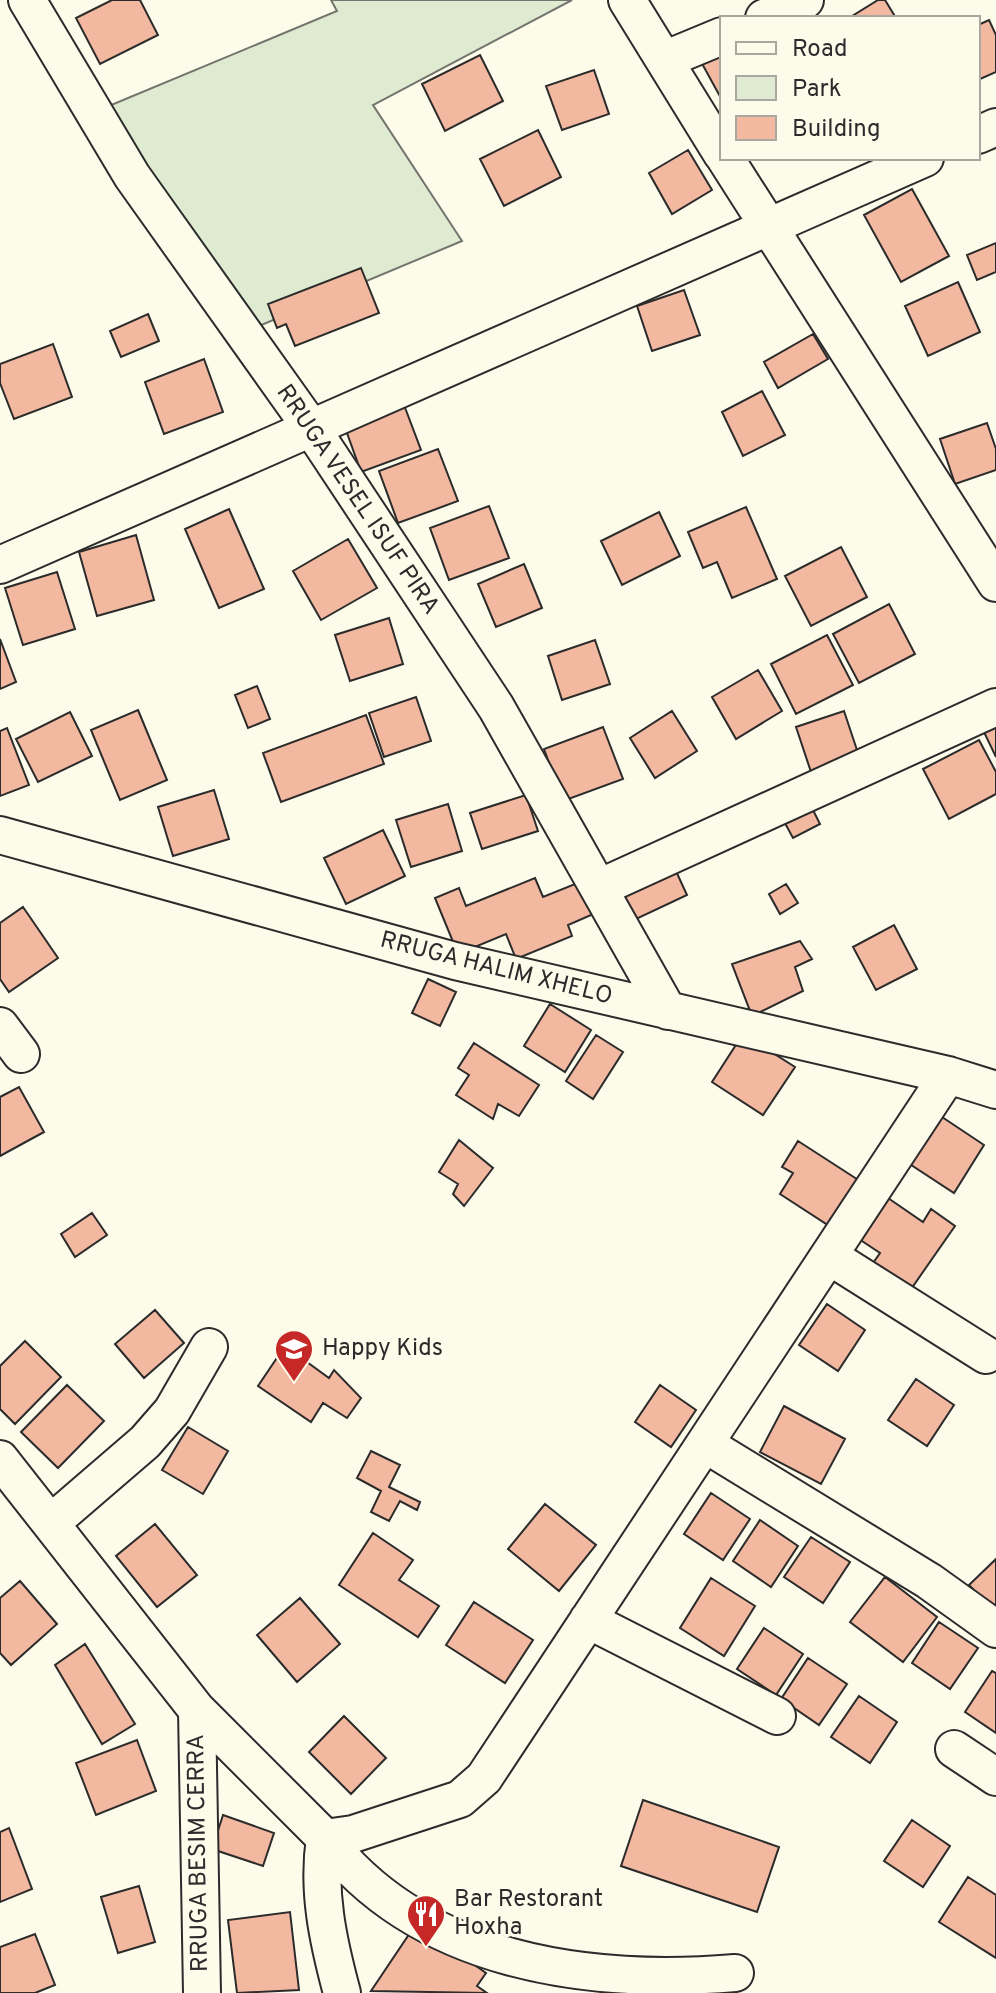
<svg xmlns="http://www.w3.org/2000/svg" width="996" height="1993" font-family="Overpass,sans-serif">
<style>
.green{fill:#deebd1;stroke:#74746e;stroke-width:2}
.building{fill:#f2b8a0;stroke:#2b2b2b;stroke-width:2}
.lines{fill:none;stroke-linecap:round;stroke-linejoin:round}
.minor-casing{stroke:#2b2b2b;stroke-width:40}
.minor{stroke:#fdfbea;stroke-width:36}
.labels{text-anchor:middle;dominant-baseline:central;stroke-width:6;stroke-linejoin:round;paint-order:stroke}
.street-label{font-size:24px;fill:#2b2b2b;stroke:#fdfbea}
.poi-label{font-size:24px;fill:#2b2b2b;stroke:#fdfbea;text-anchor:start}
</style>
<rect width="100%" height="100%" fill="#fdfbea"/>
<path class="green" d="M331,0H572L373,105L462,241L259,326L104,108L337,11Z"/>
<path class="building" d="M112,0H140L158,35L100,64L76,18Z
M878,0H885L896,18H849Z
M989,20L996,35V72L978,80V25Z
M722,48V100L700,60Z
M480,55L503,101L445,131L422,84Z
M594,70L609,114L562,130L546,86Z
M538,130L561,177L504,206L480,159Z
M688,150L712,190L672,214L649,173Z
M912,189L949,256L901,282L864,215Z
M996,243V272L977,280L967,255Z
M361,268L379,313L295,346L286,324L277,328L268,304Z
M958,282L980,332L928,356L905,306Z
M684,290L700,335L652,351L637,306Z
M148,314L159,341L121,357L110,331Z
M813,334L828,359L778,388L764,362Z
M53,344L72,397L14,419L0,383V364Z
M204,359L223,412L164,434L145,382Z
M762,391L785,435L743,456L722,412Z
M401,397L421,450L361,472L342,419Z
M987,423L996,449V470L955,484L940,439Z
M438,449L458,501L398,523L379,471Z
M489,506L509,558L449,580L430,528Z
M746,507L777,579L732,598L717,562L703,568L688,532Z
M229,509L264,589L219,608L185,529Z
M659,512L680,556L622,585L601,541Z
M136,535L154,600L97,616L79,552Z
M348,539L377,588L321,620L293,571Z
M841,547L867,597L811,626L785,576Z
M524,564L542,608L496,627L478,584Z
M57,572L75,629L23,645L5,588Z
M889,604L915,654L859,683L833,634Z
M389,618L403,664L350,681L335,635Z
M827,635L853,685L796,714L771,664Z
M0,639L16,682L0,689Z
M595,640L610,684L562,700L548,656Z
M758,670L782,711L736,739L712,697Z
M257,686L270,719L248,728L235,695Z
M416,697L431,741L384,757L369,713Z
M138,710L167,780L120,800L91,730Z
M672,711L697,751L655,778L630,738Z
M844,711L859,756L811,772L796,727Z
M70,712L92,756L38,782L16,739Z
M366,715L384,764L281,802L263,753Z
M996,724V757L983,730Z
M603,727L623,779L563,801L544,749Z
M7,728L29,785L0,796V731Z
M979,740L996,772V794L949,819L923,769Z
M214,790L229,839L173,856L158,807Z
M526,795L538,831L482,849L470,813Z
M808,800L820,824L793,838L780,814Z
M448,804L462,851L411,867L396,820Z
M383,830L405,876L346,904L324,858Z
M664,845L687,895L634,920L611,870Z
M535,878L543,897L585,880L598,912L568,925L572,936L516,959L506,934L458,954L435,898L459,888L466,906Z
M786,884L798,903L780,914L769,894Z
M23,907L58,958L9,992L0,979V923Z
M894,925L917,969L876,990L853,947Z
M800,941L812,959L795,967L803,991L752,1016L732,964Z
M428,979L456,992L440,1026L412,1013Z
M550,1004L591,1030L565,1072L524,1046Z
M743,1034L795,1067L763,1115L712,1082Z
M596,1035L623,1052L593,1099L566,1081Z
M474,1043L539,1085L519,1116L498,1104L493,1119L456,1095L469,1075L458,1068Z
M19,1087L44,1132L0,1156V1097Z
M933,1111L984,1145L954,1193L902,1159Z
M459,1140L493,1168L464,1206L453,1194L458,1184L439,1172Z
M798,1141L863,1183L834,1229L780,1194L793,1173L782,1167Z
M888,1198L923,1222L931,1209L955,1226L909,1292L871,1266L880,1253L859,1239Z
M92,1213L107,1235L75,1257L61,1234Z
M827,1304L865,1330L838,1371L799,1345Z
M155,1310L184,1343L144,1378L115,1344Z
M25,1341L61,1377L15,1424L0,1409V1366Z
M285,1346L329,1378L334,1370L361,1398L347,1418L323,1403L311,1422L258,1386Z
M916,1379L954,1405L927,1446L888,1420Z
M67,1385L104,1421L58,1468L21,1432Z
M660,1385L696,1410L671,1447L635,1422Z
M784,1406L845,1439L821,1484L760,1452Z
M188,1427L228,1451L203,1494L162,1470Z
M371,1451L400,1465L389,1487L420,1502L417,1510L400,1501L389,1521L371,1512L381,1491L357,1478Z
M711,1493L750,1519L723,1560L684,1534Z
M545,1504L596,1545L559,1591L508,1549Z
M760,1520L798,1546L771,1587L733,1561Z
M155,1524L197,1575L157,1607L116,1556Z
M373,1533L413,1560L399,1580L439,1606L418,1637L339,1585Z
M811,1537L850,1562L823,1603L784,1577Z
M996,1559V1613L969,1585Z
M885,1577L937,1617L903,1662L850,1622Z
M711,1578L755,1606L724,1656L680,1628Z
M20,1581L57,1624L11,1665L0,1653V1598Z
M300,1598L340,1644L297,1682L257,1635Z
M474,1602L533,1640L505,1683L446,1645Z
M939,1622L978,1648L950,1689L912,1663Z
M764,1628L803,1654L776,1695L737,1669Z
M85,1644L135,1724L102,1744L55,1665Z
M808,1658L847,1684L819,1725L781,1699Z
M992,1671L996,1673V1733L965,1712Z
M859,1696L897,1722L870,1763L831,1737Z
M344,1716L386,1758L351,1794L309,1752Z
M137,1740L156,1791L96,1815L76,1763Z
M643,1800L779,1847L757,1912L621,1866Z
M223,1815L274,1833L263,1866L212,1849Z
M912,1820L950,1846L923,1887L884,1861Z
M9,1828L32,1889L0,1902V1832Z
M968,1877L996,1895V1958L939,1922Z
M139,1886L155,1942L118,1953L101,1897Z
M290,1912L299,1990L237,1993L228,1920Z
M416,1924L486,1973L477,1986L487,1993L371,1991Z
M35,1934L55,1985L35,1993H0V1947Z"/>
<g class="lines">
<g class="minor-casing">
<path id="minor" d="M27,0L132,176L312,429L496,707L668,1011
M627,0L722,154
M764,18L805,0
M664,60L722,36
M978,135L996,127
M725,158L996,583
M0,565L925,158
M0,835L455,961L948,1075L996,1090
M599,888L996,707
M0,1026L21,1054
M829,1256L986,1355
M705,1444L929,1581L996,1629
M0,1459L197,1710L325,1838C317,1891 328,1941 342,1993
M51,1523L145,1442L172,1411L209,1347
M588,1620L777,1716
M197,1710L202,1993
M954,1749L996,1777
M735,1973C589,1985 420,1963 325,1838L353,1834L460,1799L484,1778L948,1075"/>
</g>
<use href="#minor" class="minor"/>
</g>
<defs>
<g id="school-pin" transform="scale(2)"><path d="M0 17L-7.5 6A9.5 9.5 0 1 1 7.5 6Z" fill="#c62828" stroke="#fdfbea"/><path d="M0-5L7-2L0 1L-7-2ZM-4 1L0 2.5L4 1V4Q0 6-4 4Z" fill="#fff"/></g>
<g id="restaurant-pin" transform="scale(2)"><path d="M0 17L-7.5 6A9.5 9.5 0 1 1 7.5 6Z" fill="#c62828" stroke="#fdfbea"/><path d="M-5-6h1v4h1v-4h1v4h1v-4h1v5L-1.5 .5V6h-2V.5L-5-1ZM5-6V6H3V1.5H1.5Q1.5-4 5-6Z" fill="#fff"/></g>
</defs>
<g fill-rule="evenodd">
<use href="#school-pin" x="294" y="1349"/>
<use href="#restaurant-pin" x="426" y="1914"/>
</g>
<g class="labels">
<g class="street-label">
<text transform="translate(357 500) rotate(56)">RRUGA VESEL ISUF PIRA</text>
<text transform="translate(496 969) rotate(14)">RRUGA HALIM XHELO</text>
<text transform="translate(199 1853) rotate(-91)">RRUGA BESIM CERRA</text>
</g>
<g class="poi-label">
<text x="322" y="1349">Happy Kids</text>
<text x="454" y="1900">Bar Restorant<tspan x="454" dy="28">Hoxha</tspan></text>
</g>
</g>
<rect x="720" y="16" width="260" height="144" fill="#fdfbea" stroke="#a9a89e" stroke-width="2"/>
<rect x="736" y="42" width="40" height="12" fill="#fdfbea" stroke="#a9a89e" stroke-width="2"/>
<text x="792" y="56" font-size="24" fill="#2b2b2b">Road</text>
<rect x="736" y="76" width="40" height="24" fill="#deebd1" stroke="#a9a89e" stroke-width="2"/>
<text x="792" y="96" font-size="24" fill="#2b2b2b">Park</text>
<rect x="736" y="116" width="40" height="24" fill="#f2b8a0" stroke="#a9a89e" stroke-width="2"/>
<text x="792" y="136" font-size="24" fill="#2b2b2b">Building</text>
</svg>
